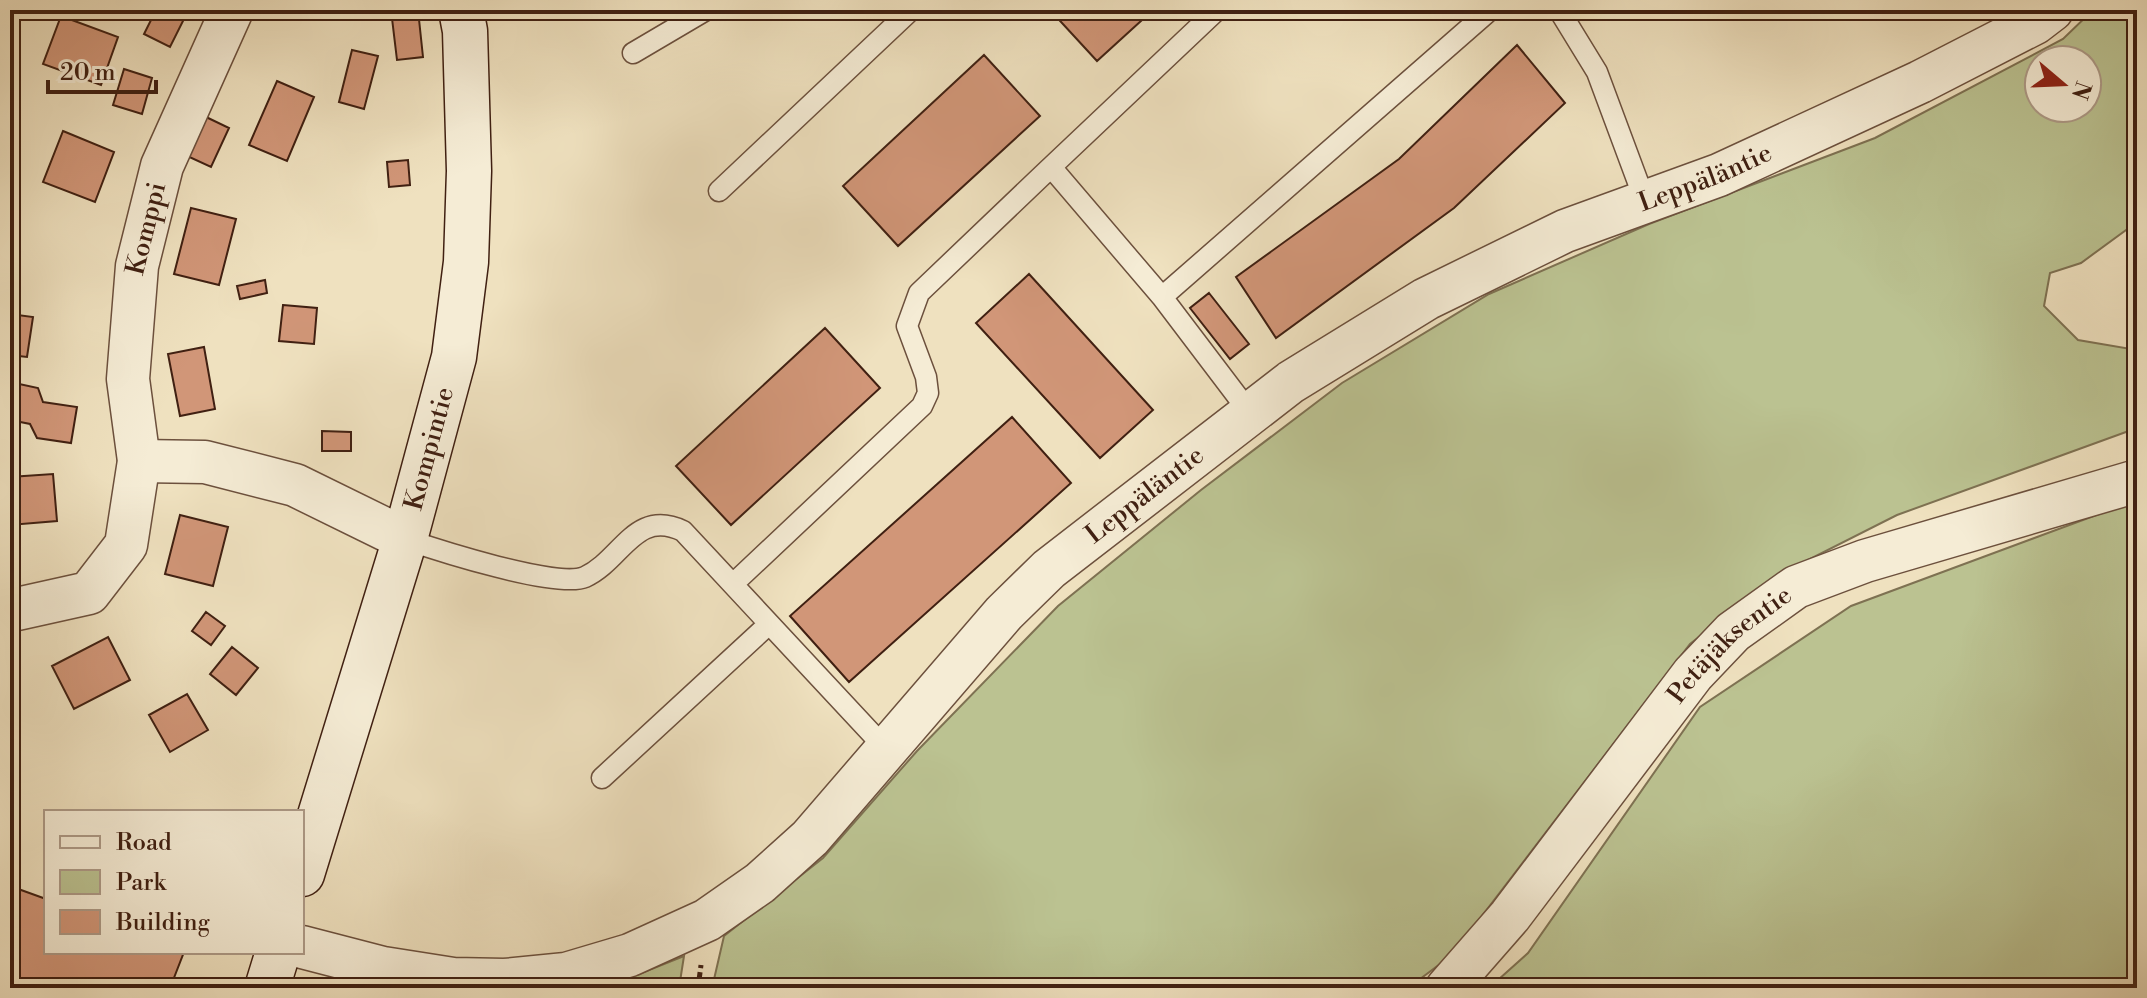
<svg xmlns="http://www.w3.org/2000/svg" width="2147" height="998" font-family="'Libre Bodoni',serif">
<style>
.green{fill:#bbc291;stroke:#7e7152;stroke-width:2;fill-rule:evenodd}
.building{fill:#d19678;stroke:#402012;stroke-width:2}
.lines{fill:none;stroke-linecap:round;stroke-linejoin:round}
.lane-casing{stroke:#6c503d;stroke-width:23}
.street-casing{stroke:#6c503d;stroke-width:45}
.secondary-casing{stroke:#402012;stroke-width:47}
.path{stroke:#402012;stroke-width:5;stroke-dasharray:6 4;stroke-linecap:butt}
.lane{stroke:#f5ecd5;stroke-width:20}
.street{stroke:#f5ecd5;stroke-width:42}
.secondary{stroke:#f5ecd5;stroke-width:44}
.labels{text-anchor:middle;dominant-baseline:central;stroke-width:6;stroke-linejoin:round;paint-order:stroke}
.street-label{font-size:26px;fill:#402012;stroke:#f5ecd5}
</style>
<rect width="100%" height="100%" fill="#efe1bf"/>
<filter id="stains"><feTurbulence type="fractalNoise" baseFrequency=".0025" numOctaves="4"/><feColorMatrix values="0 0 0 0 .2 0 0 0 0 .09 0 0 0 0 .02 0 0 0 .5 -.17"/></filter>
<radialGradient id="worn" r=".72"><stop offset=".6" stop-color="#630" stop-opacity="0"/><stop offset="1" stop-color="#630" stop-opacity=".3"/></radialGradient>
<path class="green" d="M2093,10H2137V222L2081,263L2050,273L2044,306L2078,340L2137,350V428L1897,515L1780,574L1690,644L1452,955L1408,988H712L724,936L823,858L917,751L1058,606L1201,490L1342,383L1489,294L1649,224L1875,138L2063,39ZM2039,60H2087V108H2039Z
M2137,500V988H1489L1528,953L1700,707L1851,606Z
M684,956L679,988H604Z"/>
<path class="building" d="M156,10L188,11L170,47L144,34Z
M391,10H418L423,57L397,60Z
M1050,10H1153L1097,61Z
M61,16L118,37L101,85L43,64Z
M1517,45L1565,103L1454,208L1276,338L1236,277L1399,159Z
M352,50L378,56L364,109L339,102Z
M984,55L1040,116L898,246L843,186Z
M124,69L152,78L142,114L113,105Z
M277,81L314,97L287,161L249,145Z
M204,116L229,128L211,167L185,155Z
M63,131L114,152L95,202L43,182Z
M408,160L410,185L389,187L387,162Z
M191,208L236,219L219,285L174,274Z
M1029,274L1153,410L1100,458L976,323Z
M265,280L267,293L240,299L237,286Z
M1209,293L1249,344L1230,359L1190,308Z
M283,305L317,308L314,344L279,341Z
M10,314L33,317L27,357L10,355Z
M825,328L880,388L731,525L676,466Z
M204,347L215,409L180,416L168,354Z
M10,382L38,388L43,402L77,407L71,443L37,438L30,424L10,420Z
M1012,417L1071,483L849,682L790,616Z
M322,431L351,432V451H322Z
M53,474L57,521L10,525V477Z
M180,515L228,527L213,586L165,574Z
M206,612L225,626L211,645L192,631Z
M108,637L130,680L74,709L52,666Z
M232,647L258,668L236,695L210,674Z
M187,694L208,730L170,752L149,715Z
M10,886L46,899V952H184L170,988H10Z"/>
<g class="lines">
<g class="lane-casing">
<path id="lane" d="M1217,10L1051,167L1162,297L1490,10
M1559,10L1597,72L1645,201
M633,53L706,10
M719,191L911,10
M1162,297L1250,413
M405,539C437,550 558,589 585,577C622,560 635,508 683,531L887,750
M733,584L922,406L928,393L926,377L907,326L919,293L1051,167
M602,778L769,624"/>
</g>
<g class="street-casing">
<g id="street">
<path d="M139,461L205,462L295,485L405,539"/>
<path id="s1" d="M10,605L17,609L89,593L126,545L139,461L128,379L137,266L162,166L232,10"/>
<path id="s2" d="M302,947L383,968L453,979L505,980L566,974L630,955L707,920L760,883L810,838L1004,613L1049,569L1291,382L1426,299L1565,231L1719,175L1920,82L2035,23L2052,10"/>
<path id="s3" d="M1447,988L1510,916L1693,674L1733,632L1796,587L1865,561L2137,481"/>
</g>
</g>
<g class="secondary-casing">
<g id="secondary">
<path id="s4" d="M302,874L405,539L454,357L466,262L469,171L465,31L461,10"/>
<path d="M267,988L278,952"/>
</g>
</g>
<path class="path" d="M698,988L701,965"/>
<use href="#lane" class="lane"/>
<use href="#street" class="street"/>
<use href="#secondary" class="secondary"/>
</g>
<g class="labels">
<g class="street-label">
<text stroke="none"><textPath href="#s2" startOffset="1680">Leppäläntie</textPath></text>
<text stroke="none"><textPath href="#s1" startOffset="462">Komppi</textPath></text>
<text stroke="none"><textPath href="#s4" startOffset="444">Kompintie</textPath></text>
<text stroke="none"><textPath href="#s2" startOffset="1032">Leppäläntie</textPath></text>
<text stroke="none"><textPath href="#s3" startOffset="446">Petäjäksentie</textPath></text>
</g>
</g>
<rect width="2147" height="998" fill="none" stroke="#efe1bf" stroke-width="40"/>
<rect x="12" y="12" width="2123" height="974" fill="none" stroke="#402012" stroke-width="4"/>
<rect x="20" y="20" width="2107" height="958" fill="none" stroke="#402012" stroke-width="2"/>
<rect x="44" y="810" width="260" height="144" fill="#f5ecd5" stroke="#ad9a87" stroke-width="2"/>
<rect x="60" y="836" width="40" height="12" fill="#f5ecd5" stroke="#ad9a87" stroke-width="2"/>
<text x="116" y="850" font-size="24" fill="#402012">Road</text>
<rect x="60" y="870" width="40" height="24" fill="#bbc291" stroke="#ad9a87" stroke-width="2"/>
<text x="116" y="890" font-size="24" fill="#402012">Park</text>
<rect x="60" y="910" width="40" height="24" fill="#d19678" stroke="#ad9a87" stroke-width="2"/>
<text x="116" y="930" font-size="24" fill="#402012">Building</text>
<g transform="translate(2063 84) rotate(109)"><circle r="38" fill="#f5ecd5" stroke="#ad9a87" stroke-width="2"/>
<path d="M0-6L14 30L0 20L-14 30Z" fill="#8f2418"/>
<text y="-12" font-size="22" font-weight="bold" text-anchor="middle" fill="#402012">N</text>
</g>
<path d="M48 80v12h108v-12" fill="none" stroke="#402012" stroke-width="4"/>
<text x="60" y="80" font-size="24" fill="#402012" stroke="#f5ecd5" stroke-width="6" paint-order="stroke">20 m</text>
<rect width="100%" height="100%" filter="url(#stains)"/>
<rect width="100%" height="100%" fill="url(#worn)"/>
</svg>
